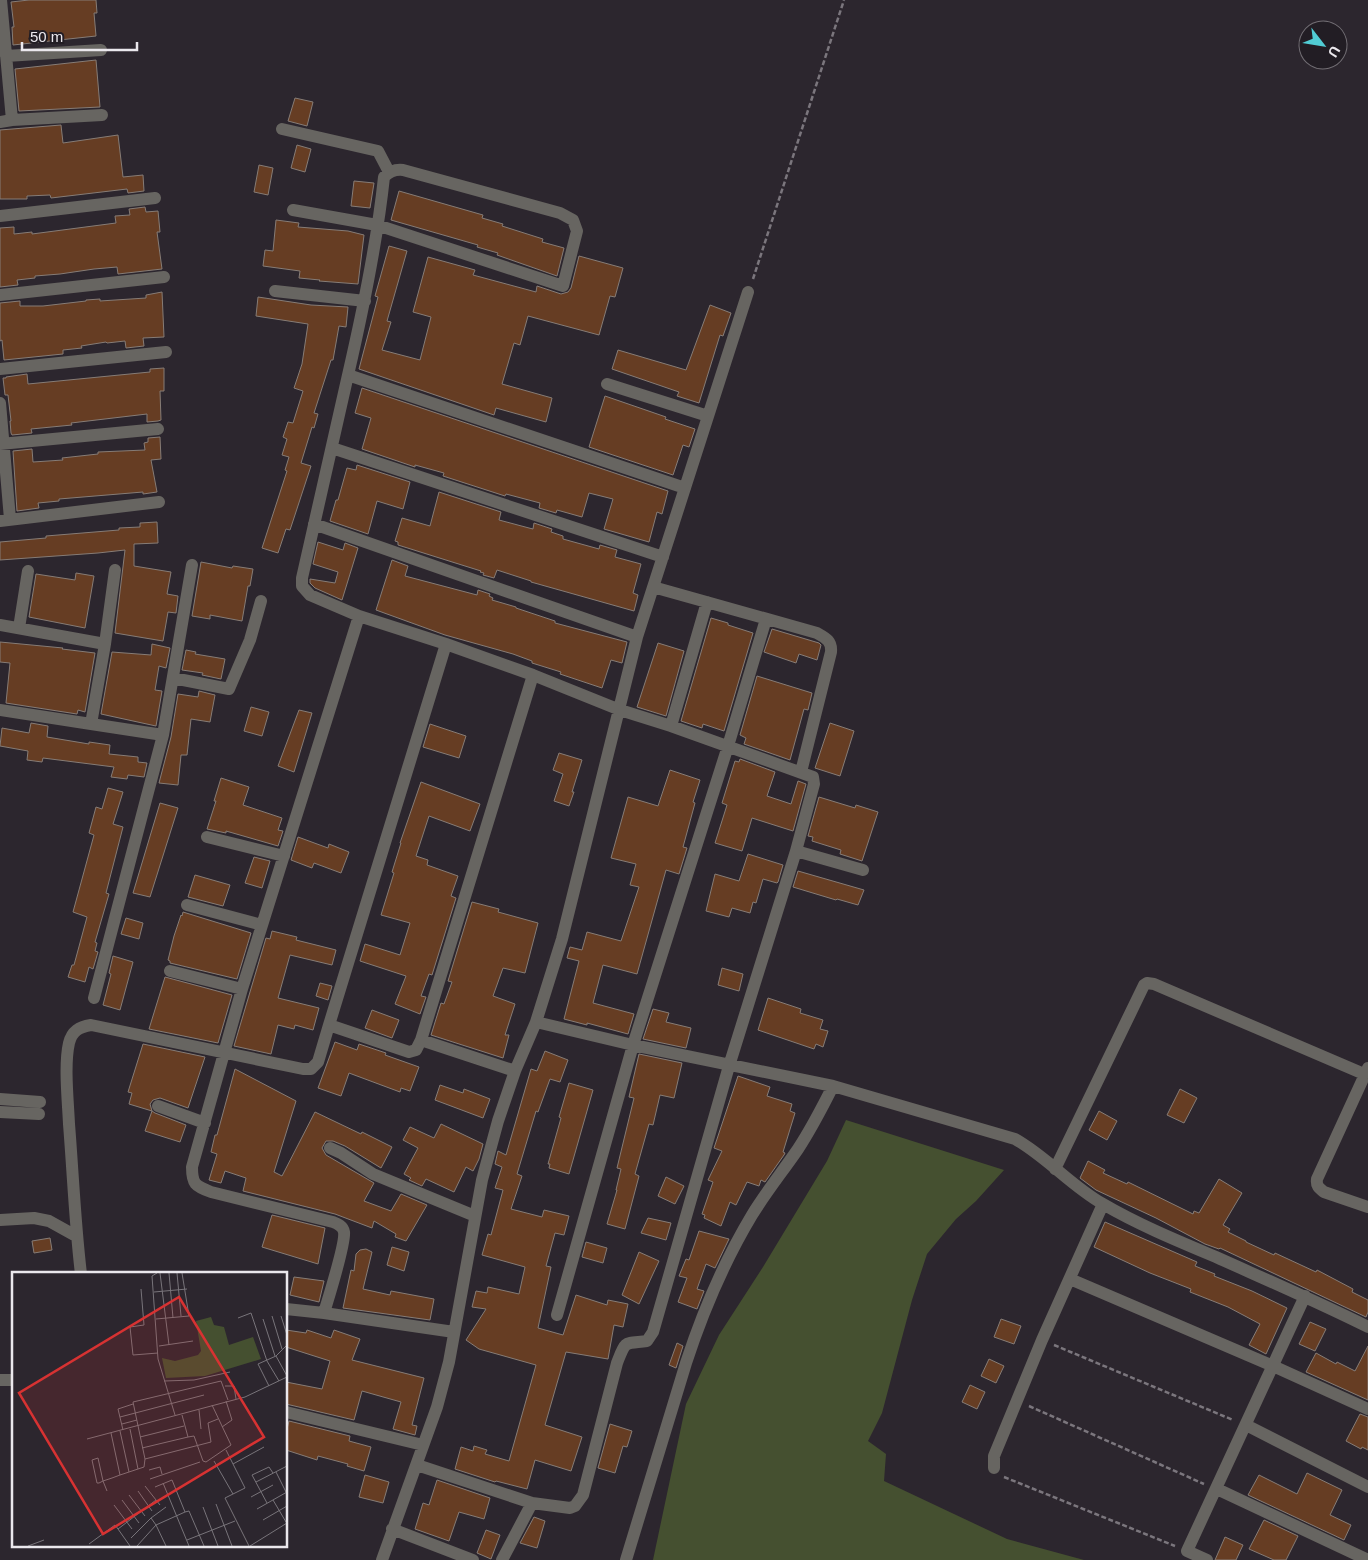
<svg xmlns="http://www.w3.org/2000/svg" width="1368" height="1560" font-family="Arial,sans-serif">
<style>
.green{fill:#455030}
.building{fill:#663d23;stroke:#867c76}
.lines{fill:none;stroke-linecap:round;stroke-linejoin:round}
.path{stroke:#7b767d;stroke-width:2.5;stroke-dasharray:5 2.5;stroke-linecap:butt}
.minor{stroke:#676561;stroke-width:12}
.inset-road{fill:none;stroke:#78747a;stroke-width:1}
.view{fill:#d73232;fill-opacity:0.15;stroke:#d73232;stroke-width:2.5}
.inset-edge{fill:none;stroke:#ebe8ed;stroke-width:2.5}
</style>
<rect width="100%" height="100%" fill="#2c262e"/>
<path class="green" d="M846,1120L1004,1170L976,1201L956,1219L927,1254L912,1300L882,1413L868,1441L886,1454L884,1481L1007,1539L1084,1560H653L686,1404L719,1335L763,1267L827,1161Z"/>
<path class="building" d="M29,0H96L97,13H94L96,36L13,45L12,27H14L11,2Z
M96,60L100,107L19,111L15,69Z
M295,98L313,102L307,126L288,121Z
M61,125L63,143L118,135L123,177L143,175L144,191L128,193L127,189L51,198L50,195L27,196V199H0V130Z
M297,145L311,149L305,172L291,168Z
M259,165L273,168L268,195L254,192Z
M354,181L374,183L370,208L351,206Z
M399,191L483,215L482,218L503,224L502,226L543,239L542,242L564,248L557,276L497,255L498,253L477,247L478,245L391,220Z
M145,207L146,212L158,211L160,232H157L162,269L118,274L117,267L94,269L60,274L35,276V278L17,280L18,285L0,287V228L14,227V234L32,232V234L116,223L115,216L130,215L129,209Z
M276,220L299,223L298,227L348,231L364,235L358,284L319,281L320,280L299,278L300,271L263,266L265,250L273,251Z
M389,246L407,251L387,321L391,322L382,350L420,360L431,317L413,312L428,257L475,270L473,275L536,292L537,286L561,294L568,292L571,288L579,256L623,268L615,297L610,296L599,335L528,316L520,345L514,343L502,384L552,398L546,422L496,408L494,415L359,369L378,297L375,296Z
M162,292L164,337L143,338L144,346L126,348L125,341L107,343L106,342L81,346L82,348L63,350V354L4,360L2,340L0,341V303L20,301V306H43L86,301V300L100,299V301L146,298V295Z
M258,297L311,305L348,307L346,327L339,326L333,360H331L314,413L318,414L314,428L312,427L301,463L311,466L290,530L286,529L278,553L262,548L287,471L285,470L289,457L282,455L287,439L283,437L288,422L293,423L303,391L294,388L302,364L308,324L256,316Z
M710,305L731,313L723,336L720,335L699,403L677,396L679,392L612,369L618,350L686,370Z
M164,368V391H160L161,420L158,421L147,422V414L71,423L72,425L31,429L32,433L12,435L11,433L10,421H11L8,395H5L3,378H6V377L27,374L28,384L150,372V369Z
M362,388L668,491L662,514L657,512L649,542L604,529L613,499L589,493L582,517L557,510L556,513L539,508L540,503L506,494L505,496L443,476L444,473L415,465V467L362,449L371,418L355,413Z
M605,396L666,417L665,419L695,429L689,447L683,445L673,475L589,447Z
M160,437L161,459L151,460L157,492L143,494V492L59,499V501L38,503L39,508L17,511L13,451L32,449L33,462L63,460L62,458L98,454V452L145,450L144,443L148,442V438Z
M357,465L410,482L403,509L377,501L368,534L330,521L336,500H338L347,468L356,470Z
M439,492L501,512L499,520L529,528L533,529L534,523L552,529L551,532L563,536V539L599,549L600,545L617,550L615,557L641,564L633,593L638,595L634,611L531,582V581L497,570L494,578L483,575L484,573L480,572L481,571L398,545V542L395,541L402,518L430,526Z
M157,522L158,543L134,544V566L171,572L167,594L178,596L176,613L168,612L163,641L115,633L125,550L98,553L0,560V542L46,538V536L119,530V528L140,527V523Z
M318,542L343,550L345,543L358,548L342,600L315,588L310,583V579L335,583L338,572L313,564Z
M392,560L408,566L405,576L477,595L478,590L490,594L489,596L493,598L492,600L516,607V608L555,621V623L627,642L622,663L611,660L602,688L560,674L561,672L532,663V661L513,654L445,635L376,610Z
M201,562L232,568L233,566L253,569L250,586H248L242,621L210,615V619L192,616Z
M76,573L94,576L85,628L29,617L36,574L75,580Z
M711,618L728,623V625L753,633L724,731L703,724L702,728L681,721Z
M772,629L819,643L821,645L817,660L799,654L796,663L764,652Z
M0,642L63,648L62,649L95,653L85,712L78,710L77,714L6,703L10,663L0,662Z
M658,643L684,651L666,716L637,707Z
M152,644L170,648L166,668L159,666L155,690L162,691L156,726L101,714L112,652L151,655Z
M186,650L196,652L195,654L225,659L221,679L202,675L203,673L182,670Z
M757,676L812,693L808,710L804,709L790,760L744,744L746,738L740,735Z
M199,691L215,695L210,722L191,719L187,755H181L178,785L159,783L171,737L178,694L198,697Z
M251,707L269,712L262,736L244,731Z
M299,710L312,713L294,772L278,766Z
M31,723L48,726L47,737L89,744V742L110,745L109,754L138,757V762L147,763L144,777L128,775L127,779L111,777L114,767L43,758L42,762L27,760L28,751L0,746L2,728L29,733Z
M830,723L854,731L840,776L815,768Z
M430,724L466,736L459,758L423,747Z
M559,753L582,760L572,792H574L569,806L554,801L563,774L553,770Z
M740,759L775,772L767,796L791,804L798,781L806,784L793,831L752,818L742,851L715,843L727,805L722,803L735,761L739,762Z
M670,770L700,780L693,802L695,803L683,847L687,848L679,874L666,870L637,974L603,965L593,1003L634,1014L628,1034L587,1023V1025L564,1019L579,961L567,958L570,947L582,950L587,932L621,941L639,887L630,885L636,864L611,858L628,797L658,806Z
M221,778L249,787L243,805L282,818L278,830L283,831L278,846L226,831V833L207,829L216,801H214Z
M421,782L480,804L470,831L429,816L416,856L428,860L427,865L458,876L451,896L456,898L432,975L429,974L421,996L426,997L420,1014L395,1004L406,976L360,961L365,944L400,955L410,923L381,915L394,873L392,872L401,843H400Z
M108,788L123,792L113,824L123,827L106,893L109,894L95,942L97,943L95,951L98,952L93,969L89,967L85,982L68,977L72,965H74L87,917L73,912L94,835L89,833L96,807L102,809Z
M819,797L855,808L856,805L878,812L862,861L840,854L841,850L812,841L813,837L808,836Z
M160,803L178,808L150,897L133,893Z
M298,837L328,848L329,844L349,852L341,873L314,863L312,868L291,860Z
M748,854L783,865L778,882L777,883L763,879L756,903L753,902L750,913L732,908L729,917L706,911L715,874L739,881Z
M254,857L270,861L262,888L245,883Z
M798,871L864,890L858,905L837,899L836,900L793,887Z
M195,875L230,885L223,906L188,897Z
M472,902L499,909L498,912L538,923L525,973L503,968L493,996L515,1004L505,1035H509L503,1058L431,1035L441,1003L444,1004L452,982L448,981Z
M183,912L251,933L237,979L170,963V961L168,960L174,936L181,915L182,916Z
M126,918L143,923L139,939L121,934Z
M272,931L297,937L296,940L336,950L332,965L290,955L278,998L319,1008L313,1030L295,1025L294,1029L278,1025L271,1054L234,1046L266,938L270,939Z
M113,956L133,962L120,1010L103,1005L111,974L109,973Z
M722,968L743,974L739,991L718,985Z
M165,977L232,995L218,1043L149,1029Z
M320,983L332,986L328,1000L316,996Z
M768,998L801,1009L800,1013L823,1020L820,1029L828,1031L823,1047L816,1044L814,1049L758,1030Z
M653,1009L669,1013L666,1022L691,1028L686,1048L643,1039Z
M372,1010L399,1020L392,1038L365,1028Z
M335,1042L357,1050L359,1044L386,1053L385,1055L419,1067L410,1091L401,1088L400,1092L349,1073L341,1096L318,1088Z
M143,1044L205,1057L188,1108L160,1098L153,1100L150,1104L152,1111L155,1113L186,1125L180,1142L145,1131L152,1111L129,1104L132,1093L128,1092Z
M545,1051L568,1060L560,1082L550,1079L538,1112L536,1111L517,1174L522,1176L511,1209L542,1217L544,1210L569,1216L564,1235L555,1233L546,1266L551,1267L538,1328L563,1335L576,1295L607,1305L608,1300L628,1304L623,1327L614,1325L608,1359L566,1352L545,1425L582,1437L571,1471L535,1460L527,1489L496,1481L495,1482L455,1469L461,1447L473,1451L474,1446L487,1450L485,1454L509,1461L536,1365L479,1349L466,1340L486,1309L472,1307L476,1291L487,1293L488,1287L519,1294L525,1267L482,1255L488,1234L491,1235L503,1190L495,1188L502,1167L495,1164L498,1151L506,1155L531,1069L537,1071Z
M639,1054L682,1063L674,1098L660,1095L653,1125L649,1124L635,1174L639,1176L625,1229L607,1224L617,1190H616L621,1169L617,1168L634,1098L629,1097Z
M235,1069L296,1101L274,1172L282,1176L315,1112L361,1134L362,1132L392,1147L381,1168L345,1146L333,1141H326L322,1148L326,1155L374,1183L364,1201L391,1211L401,1194L427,1205L406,1241L395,1237L396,1234L374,1221L372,1228L335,1214L243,1191L246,1178L225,1171L221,1183L209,1180L217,1154L211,1152L215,1135H217Z
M738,1076L770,1087L767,1096L792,1104L790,1111L795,1113L783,1152L785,1153L784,1155L765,1182L761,1180L759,1186L747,1182L736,1205L730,1202L721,1226L704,1218L705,1215L702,1214L713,1182L708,1180L722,1151L714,1148Z
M569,1083L593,1090L569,1174L549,1168L550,1164H548L561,1118L559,1117Z
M440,1085L463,1093L464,1089L490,1099L483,1118L435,1100Z
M1180,1089L1197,1098L1184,1123L1167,1115Z
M1099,1111L1117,1121L1107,1140L1089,1130Z
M441,1124L483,1144L479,1159L473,1171L466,1167L454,1192L426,1179L422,1186L409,1180L411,1178L404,1174L418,1148L403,1140L410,1127L434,1138Z
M1088,1161L1105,1170L1103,1173L1127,1184L1128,1182L1193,1214L1194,1211L1199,1213L1219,1179L1242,1193L1223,1225L1230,1229L1228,1232L1246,1241V1242L1274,1255L1275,1253L1316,1272L1317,1270L1353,1289L1352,1292L1368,1300V1312L1366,1317L1220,1248L1219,1249L1205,1244L1156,1218L1096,1190L1080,1178Z
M666,1177L684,1186L675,1204L658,1196Z
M272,1215L325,1228L318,1264L262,1247Z
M648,1218L671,1223L666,1240L641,1233Z
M1105,1222L1197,1262L1195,1266L1215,1274L1214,1276L1252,1291L1287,1308L1266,1354L1249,1345L1260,1324L1228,1307L1190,1292L1191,1289L1150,1273L1094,1247Z
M699,1231L729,1239L715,1268L706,1264L697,1289L704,1291L697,1309L678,1302L687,1278L679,1276L686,1259L689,1260Z
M50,1238L52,1250L34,1253L32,1241Z
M586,1242L607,1248L603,1263L582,1257Z
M392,1247L409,1252L404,1271L387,1265Z
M366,1249L372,1252L363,1289L390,1295L391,1291L434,1299L430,1320L343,1308L351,1270L354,1271L356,1254L360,1250Z
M639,1252L659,1261L639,1304L622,1295Z
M294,1277L324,1281L319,1302L290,1295Z
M1001,1319L1021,1326L1014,1344L994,1337Z
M1310,1322L1326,1329L1315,1351L1299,1344Z
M286,1330L306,1333L307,1330L331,1338L334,1330L360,1339L352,1360L424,1378L412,1425L417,1426L415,1435L393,1429L401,1402L362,1391L354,1420L286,1404V1382L322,1389L330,1361L286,1347Z
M677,1343L683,1346L676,1368L669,1365Z
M1368,1346V1400L1306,1372L1316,1353L1336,1364L1337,1362L1355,1371Z
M989,1359L1004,1366L996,1383L981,1376Z
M970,1385L985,1392L977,1409L962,1402Z
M1360,1414L1368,1417V1450L1362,1447L1361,1449L1346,1441Z
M289,1421L350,1436L349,1441L371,1447L364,1471L347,1466L348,1464L318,1456L317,1460L286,1450V1433Z
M610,1424L632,1431L627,1447L623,1446L615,1473L598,1468Z
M1307,1473L1342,1490L1330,1515L1351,1525L1344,1540L1248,1495L1259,1475L1297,1494Z
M365,1475L389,1482L383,1503L359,1497Z
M437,1480L490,1498L484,1519L459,1512L449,1541L415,1529L423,1503L429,1505Z
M534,1517L545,1521L537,1548L520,1543Z
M1264,1520L1298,1536L1286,1560H1274L1249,1549Z
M486,1530L500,1535L491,1559L477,1553Z
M1225,1537L1243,1545L1236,1560H1215Z"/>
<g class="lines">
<path class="path" d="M753,279L844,0
M1054,1345L1233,1420
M1029,1406L1204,1484
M1004,1477L1175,1546"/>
<path class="minor" d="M6,56L101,50
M12,120L102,115
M0,122L12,120L1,0
M282,129L378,151L389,172
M293,210L377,225L563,286L577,231L573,220L560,213L403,170C395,169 389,172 384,177C377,244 363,310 348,375
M0,216L155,198
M275,291L365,301
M0,295L164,277
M0,369L166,352
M607,384L708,416
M0,403L10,519
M0,444L158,429
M332,448L663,557
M0,521L159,502
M314,524L637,637
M653,587L817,633C826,638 832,641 831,652L801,772
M359,616L310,595L302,586V578L348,375L685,488
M0,625L105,644
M19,628L28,571
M173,678L229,689L250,640L261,601
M0,710L91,724L105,644L115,570
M91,724L163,735
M671,726L707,602
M207,837L284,856
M796,851L863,870
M187,905L262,925
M170,971L242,989
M94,998L163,735L192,565
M536,1022L633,1045L833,1086L1015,1139C1047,1157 1071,1186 1103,1204C1139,1225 1178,1241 1216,1257C1267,1280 1318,1302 1368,1327
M329,1025L446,644
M421,1040L533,675
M1368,1068L1317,1179C1316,1186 1319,1188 1324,1192L1368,1207
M0,1099L40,1102
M158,1106L205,1123
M0,1112L39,1114
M330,1148L341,1153L373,1174L475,1216
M1055,1169L1144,985L1147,983L1154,984L1364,1074
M0,1220L34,1218L49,1221L76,1236
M81,1274C75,1224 73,1174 69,1124C68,1101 64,1065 69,1043C72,1031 79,1027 91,1025L303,1069H311L318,1062L329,1025L409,1052L416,1050L421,1040L515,1071
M1070,1279L1273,1366L1368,1409
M286,1309L324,1313L454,1332
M324,1313C328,1299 346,1243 344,1232C343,1226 338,1224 333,1222L211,1192C195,1186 192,1184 192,1167L242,989L359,616L446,644L533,675L620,710L671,726L813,777L814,784L796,851L729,1066L653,1332L647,1341C623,1344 626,1340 617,1363L583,1495L575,1506L570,1508L532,1503L417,1465
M557,1315L633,1045L728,746L766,619
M0,1380H14
M286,1412L423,1445
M1246,1425L1368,1487
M994,1468V1456L1042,1340L1103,1204
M1217,1489L1368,1560
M392,1529L473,1560
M382,1560L437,1407L449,1362L482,1180L498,1121L515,1071L536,1022L562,939L637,637L748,292
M502,1560L532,1503
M626,1560L686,1363C702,1314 725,1260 752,1215C766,1192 783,1171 798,1149C811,1129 822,1108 833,1086
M1207,1560L1187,1551L1305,1296"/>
</g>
<g transform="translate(12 1272)">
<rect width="275" height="275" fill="#2c262e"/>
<path d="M199,45L202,53L212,55L217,73L241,65L249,87L193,104L154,106L150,86L163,89L186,83L189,79L184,49Z" fill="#455030"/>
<path class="inset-road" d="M145,1L140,4L146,87L163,143M148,1L157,73M157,1L161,46M165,1L169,44M129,17L132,53L118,55L121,83L146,81M142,20L175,17M260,44L270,77M269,44L275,63M226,46L239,41L255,89L267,109M144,47L177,44L170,1M251,47L263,84M147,74L181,69M264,84L275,104M152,109L182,108L218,100M213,114H222L224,127M257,114L246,92L264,84L275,73M187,138L189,157M170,143L176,165L182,164L191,189L194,190L219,173L200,133M108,145L192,123M206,147L196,151L199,170L133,187L121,130L209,109L216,128M110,152L125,148M210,155L220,148L214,129M118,157L126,197M111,158L106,137L121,132M108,159L117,200M99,161L108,203L132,195L133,187M128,165L172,154M75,167L233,125L275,105M130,176L176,165M214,178L233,216L213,226L237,274M202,189L221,222M221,192L252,175M137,198L148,195L150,202M264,200L274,220M138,207L188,190M244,210L275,194M151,211L177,274M133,214L148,233M143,215L160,208L173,240L144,253L154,274M95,219L91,209L86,186L80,188L85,211H87L91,209L100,206L108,203M126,219L140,239M117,223L133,244M239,225L261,213M110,228L127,251M261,228L274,250M255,231L240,203L257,195L261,201M204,232L220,274M102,233L120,257M191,235L206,274M245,237L275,220M173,240L177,239L192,274M251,248L275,234M106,257L118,274M119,266L139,246M175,268L223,249M77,272L103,253L106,257L144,228M16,274L32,268M125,274L144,253L139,246L154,235M238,274L275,251"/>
<path class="view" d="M167,25L252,165L91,262L7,121Z"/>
<rect width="275" height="275" class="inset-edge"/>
</g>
<g transform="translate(1323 45) rotate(121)"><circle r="24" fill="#221d24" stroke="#726e74"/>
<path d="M0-4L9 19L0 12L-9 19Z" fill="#51ccd4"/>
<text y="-8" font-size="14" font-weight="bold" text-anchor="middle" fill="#ebe8ed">U</text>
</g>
<path d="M22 42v8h115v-8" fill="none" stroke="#ebe8ed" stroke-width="2.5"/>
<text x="30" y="42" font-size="15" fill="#ebe8ed" stroke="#221d24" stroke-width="4" paint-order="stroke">50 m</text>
</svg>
